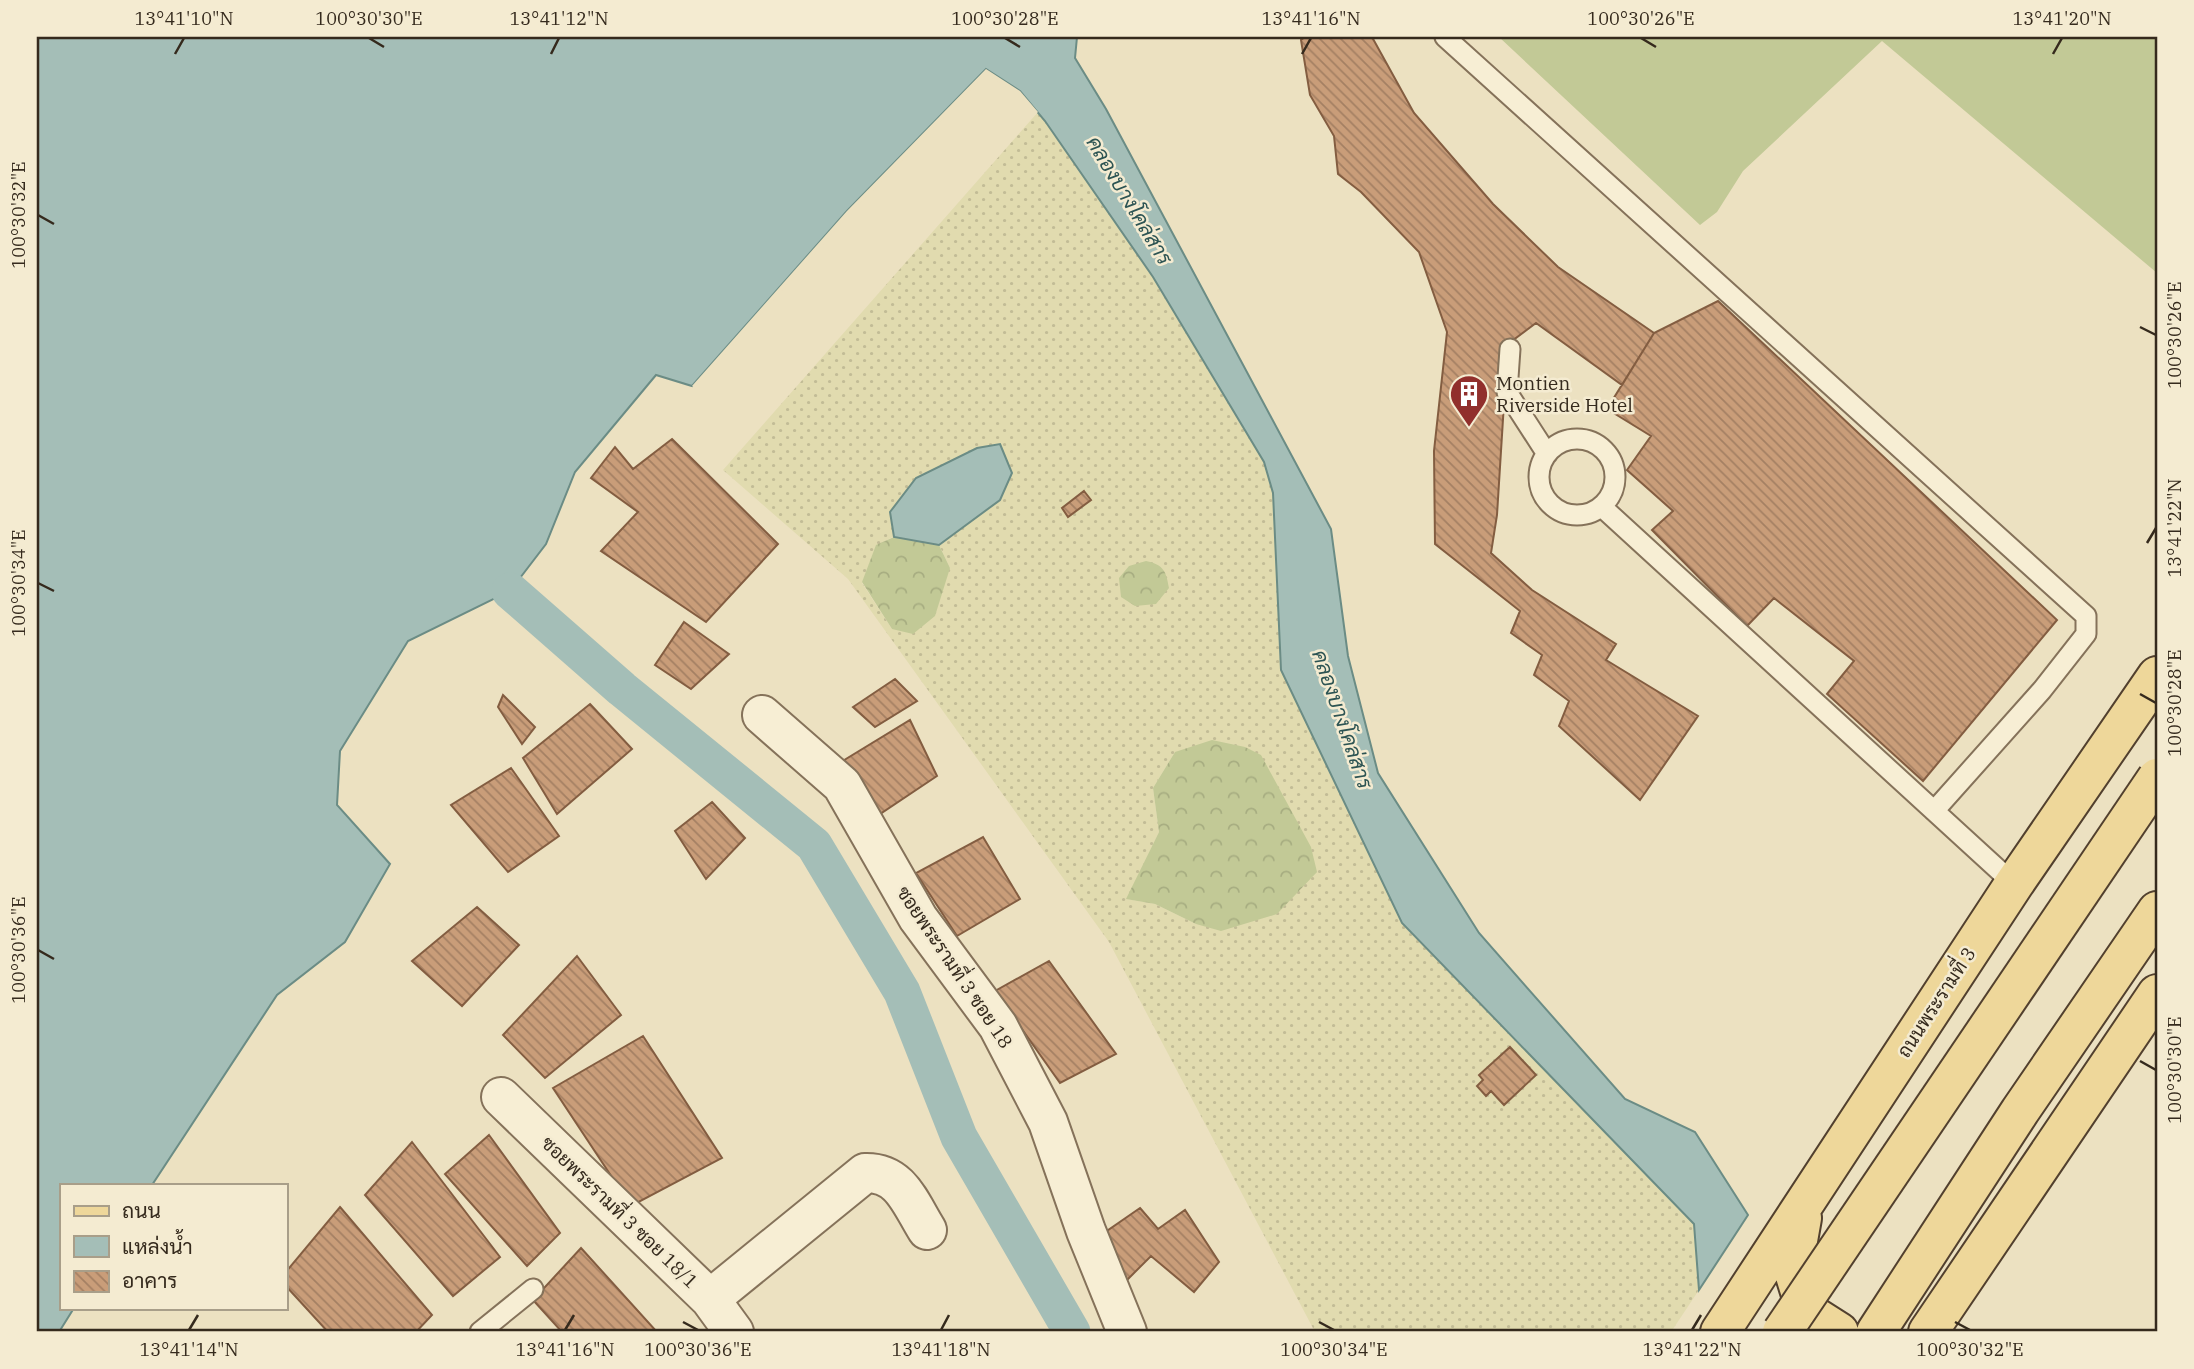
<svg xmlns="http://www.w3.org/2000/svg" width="2194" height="1369" font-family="'IBM Plex Serif',Sarabun,serif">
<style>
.farmland{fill:url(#farmland-dots);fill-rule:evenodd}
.grass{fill:#c2c996}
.forest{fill:url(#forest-crowns)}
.water{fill:#a4beb7;stroke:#6b8c85;stroke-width:2}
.pier{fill:#ece1c1}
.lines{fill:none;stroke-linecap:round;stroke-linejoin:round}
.canal{stroke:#a4beb7;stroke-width:37}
.building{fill:url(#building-back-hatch);stroke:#835d41;stroke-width:2}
.lane-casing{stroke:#85725a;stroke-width:23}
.street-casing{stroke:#85725a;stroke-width:42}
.primary-casing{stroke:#52402e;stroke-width:42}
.lane{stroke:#f7eed4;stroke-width:19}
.street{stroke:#f7eed4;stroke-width:38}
.primary{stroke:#eed79a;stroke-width:38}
.primary-bridge-casing{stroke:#52402e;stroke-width:42;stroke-linecap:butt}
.primary-bridge{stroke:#eed79a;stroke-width:38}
.ticks{fill:none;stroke:#352a1d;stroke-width:2.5}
.labels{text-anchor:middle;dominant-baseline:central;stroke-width:5;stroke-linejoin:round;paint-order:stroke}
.poi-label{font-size:19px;fill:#352a1d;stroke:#f4ebd1;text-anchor:start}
.street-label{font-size:19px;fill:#352a1d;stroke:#f4ebd1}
.water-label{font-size:21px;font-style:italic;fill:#2d5453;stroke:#f4ebd1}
.neatline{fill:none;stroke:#352a1d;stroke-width:2.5}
.ticks-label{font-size:18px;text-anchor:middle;fill:#352a1d}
</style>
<defs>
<pattern id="farmland-dots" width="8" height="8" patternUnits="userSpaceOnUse" patternTransform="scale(1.75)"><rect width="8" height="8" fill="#e1dbaf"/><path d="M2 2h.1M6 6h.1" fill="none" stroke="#c2bc96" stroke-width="1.8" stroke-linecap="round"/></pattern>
<pattern id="forest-crowns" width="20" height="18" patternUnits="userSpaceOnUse" patternTransform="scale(1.75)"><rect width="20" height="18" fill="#c2c996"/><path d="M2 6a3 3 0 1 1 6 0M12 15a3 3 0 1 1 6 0" fill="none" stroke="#a7ad81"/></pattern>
<pattern id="building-back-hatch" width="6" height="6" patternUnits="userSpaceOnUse" patternTransform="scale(1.75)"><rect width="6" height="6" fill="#c99d79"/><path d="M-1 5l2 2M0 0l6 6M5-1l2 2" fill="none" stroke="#a48063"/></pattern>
</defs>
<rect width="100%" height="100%" fill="#ece1c1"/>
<path class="farmland" d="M1038,112L1153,277L1264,462L1401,923L1694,1224L1699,1290L1671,1332H1315L1109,942L848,579L723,470ZM1012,473L1000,500L939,545L950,568L892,629L862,583L876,546ZM1175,752L1196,924L1155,904L1127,899L1159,832L1153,788Z"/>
<path class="grass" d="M1499,37H2157V273L1882,41L1743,171L1717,212L1700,225Z"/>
<path class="forest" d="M894,537L939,545L950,568L935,616L913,634L892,629L862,582L876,545Z
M1146,561C1164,565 1166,571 1169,588L1156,604L1135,606L1121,597L1119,578L1129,566Z
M1212,740L1245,747L1261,755L1311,847L1317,872L1277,914L1221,931L1196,924L1155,904L1126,899L1159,832L1153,788L1175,752Z"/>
<path class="water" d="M37,37H1077L1075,58L1106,109L1331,529L1348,656L1378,773L1479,933L1625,1099L1695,1132L1748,1215L1699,1290L1694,1224L1402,923L1281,670L1273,493L1264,462L1153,277L1045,121L1020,91L986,69L847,211L692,386L656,375L575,472L546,544L510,591L408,641L340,751L337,805L390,864L345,942L277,995L152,1185H61V1308H74L59,1332H37Z
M1000,444L1012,473L1000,500L939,545L894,537L890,512L916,478L977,448Z"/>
<path class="pier" d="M986,69L1020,91L1038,112L1035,115L1017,93L986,74L850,214L695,388L692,386L847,211Z"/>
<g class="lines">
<path class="canal" d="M510,591L622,689L814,845L902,992L959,1137L1072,1332"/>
</g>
<path class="building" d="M1305,37H1372L1414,113L1493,204L1558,267L1654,333L1622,385L1536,323L1500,350L1506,371L1497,515L1491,553L1532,590L1616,644L1606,660L1698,716L1640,800L1559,726L1569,701L1534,675L1542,655L1511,633L1520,611L1435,544L1434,451L1447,332L1419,252L1361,192L1338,174L1334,136L1310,95L1301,40Z
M1718,301L2057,620L1923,781L1827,694L1854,661L1774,598L1747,626L1652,530L1673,511L1627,470L1651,436L1607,409L1654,333Z
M672,439L778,544L706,622L601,551L638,512L591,478L615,447L633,469Z
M1084,491L1091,500L1068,517L1062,508Z
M684,622L729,654L691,689L655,665Z
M895,679L917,701L875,727L853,707Z
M503,695L535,727L522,744L498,707Z
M590,704L632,749L557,814L523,758Z
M910,720L937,776L877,816L841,762Z
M511,768L559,836L508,872L451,805Z
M712,802L745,838L706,879L675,831Z
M983,837L1020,899L957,936L916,873Z
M477,907L519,945L462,1006L412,961Z
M577,956L621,1015L545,1078L503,1035Z
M1049,961L1116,1054L1060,1083L995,991Z
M643,1036L722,1158L631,1206L553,1088Z
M1510,1047L1536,1075L1504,1105L1491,1091L1486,1096L1477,1086L1483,1080L1479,1075Z
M489,1135L560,1233L527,1266L445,1174Z
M412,1142L500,1257L453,1296L365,1195Z
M340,1207L432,1315L416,1332H328L285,1285V1273Z
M1140,1208L1158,1229L1185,1210L1219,1262L1194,1292L1151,1256L1120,1287L1104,1233Z
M581,1248L657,1332H562L533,1300Z"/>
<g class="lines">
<g class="lane-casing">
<path id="lane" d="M1445,37L2086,616V634L2042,690L1934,811
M1510,349L1507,392L1547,454
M1539 477a38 38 0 1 1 76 0a38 38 0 1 1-76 0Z
M1602,507L2014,884
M480,1332L533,1289"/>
</g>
<g class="street-casing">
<path id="street" d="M762,715L842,785L918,918L998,1026L1048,1122L1086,1231L1127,1332
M501,1097L710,1299L734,1332
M710,1299L865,1173C901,1172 910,1203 927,1230"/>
</g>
<g class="primary-casing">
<path id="primary" d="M1802,1218L1793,1269L1806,1311L1839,1332
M1720,1332L2014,884L2157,676
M1876,1332L2020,1111L2157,911
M1928,1332L2157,994"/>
</g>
<use href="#lane" class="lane"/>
<use href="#street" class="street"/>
<use href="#primary" class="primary"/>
<g class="primary-bridge-casing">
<path id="primary-bridge" d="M1782,1332L2157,778"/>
</g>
<use href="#primary-bridge" class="primary-bridge"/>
</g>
<path class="ticks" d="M369,38L384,47M1005,38L1020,47M1641,38L1656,47M175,54L184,38M551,54L559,38M1302,54L1311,38M2053,54L2062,38M38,215L54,224M2140,327L2156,335M2147,543L2156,528M38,583L54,591M2140,694L2156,703M38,950L54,959M2140,1061L2156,1070M683,1322L698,1330M1319,1322L1334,1330M1955,1322L1970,1330M189,1330L198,1315M565,1330L574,1315M941,1330L949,1315M1692,1330L1701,1315"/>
<defs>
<g id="building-pin" transform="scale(2.0125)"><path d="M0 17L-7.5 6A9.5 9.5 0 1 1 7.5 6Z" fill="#912f2c" stroke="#f4ebd1"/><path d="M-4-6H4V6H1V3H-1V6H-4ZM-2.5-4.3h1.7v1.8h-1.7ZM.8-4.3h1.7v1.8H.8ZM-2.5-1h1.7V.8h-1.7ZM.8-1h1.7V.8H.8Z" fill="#fff"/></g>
</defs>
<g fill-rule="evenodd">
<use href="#building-pin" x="1469" y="394"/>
</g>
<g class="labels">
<g class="poi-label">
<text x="1496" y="383">Montien<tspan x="1496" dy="22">Riverside Hotel</tspan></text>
</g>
<g class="street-label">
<text transform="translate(955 967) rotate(56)">ซอยพระรามที่ 3 ซอย 18</text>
<text transform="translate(1936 1002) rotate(-57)">ถนนพระรามที่ 3</text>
<text transform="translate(620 1212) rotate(44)">ซอยพระรามที่ 3 ซอย 18/1</text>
</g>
<g class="water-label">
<text transform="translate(1130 200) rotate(59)">คลองบางโคล่สาร</text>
<text transform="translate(1343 719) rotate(71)">คลองบางโคล่สาร</text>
</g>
</g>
<rect width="2194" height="1369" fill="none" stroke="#f4ebd1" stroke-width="77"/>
<rect x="60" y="1184" width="228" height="126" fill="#f4ebd1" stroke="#a89e89" stroke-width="2"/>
<rect x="74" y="1206" width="35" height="10" fill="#eed79a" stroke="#a89e89" stroke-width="2"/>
<text x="122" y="1218" font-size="21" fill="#352a1d">ถนน</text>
<rect x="74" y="1236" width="35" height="21" fill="#a4beb7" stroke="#a89e89" stroke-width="2"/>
<text x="122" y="1254" font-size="21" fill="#352a1d">แหล่งน้ำ</text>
<rect x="74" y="1271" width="35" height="21" fill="url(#building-back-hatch)" stroke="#a89e89" stroke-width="2"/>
<text x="122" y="1288" font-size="21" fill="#352a1d">อาคาร</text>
<rect x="38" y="38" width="2118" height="1292" class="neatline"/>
<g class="ticks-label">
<text x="184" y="25">13°41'10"N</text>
<text x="369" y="25">100°30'30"E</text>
<text x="559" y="25">13°41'12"N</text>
<text x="1005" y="25">100°30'28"E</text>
<text x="1311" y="25">13°41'16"N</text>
<text x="1641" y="25">100°30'26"E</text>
<text x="2062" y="25">13°41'20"N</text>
<text transform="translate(19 215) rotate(-90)" y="6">100°30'32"E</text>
<text transform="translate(2175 335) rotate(-90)" y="6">100°30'26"E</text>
<text transform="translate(2175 528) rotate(-90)" y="6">13°41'22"N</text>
<text transform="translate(19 583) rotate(-90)" y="6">100°30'34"E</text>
<text transform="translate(2175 703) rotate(-90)" y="6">100°30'28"E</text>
<text transform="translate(19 950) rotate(-90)" y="6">100°30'36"E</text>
<text transform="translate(2175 1070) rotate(-90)" y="6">100°30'30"E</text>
<text x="189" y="1356">13°41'14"N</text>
<text x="565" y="1356">13°41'16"N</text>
<text x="698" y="1356">100°30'36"E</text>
<text x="941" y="1356">13°41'18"N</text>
<text x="1334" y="1356">100°30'34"E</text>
<text x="1692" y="1356">13°41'22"N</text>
<text x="1970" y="1356">100°30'32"E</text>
</g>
</svg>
